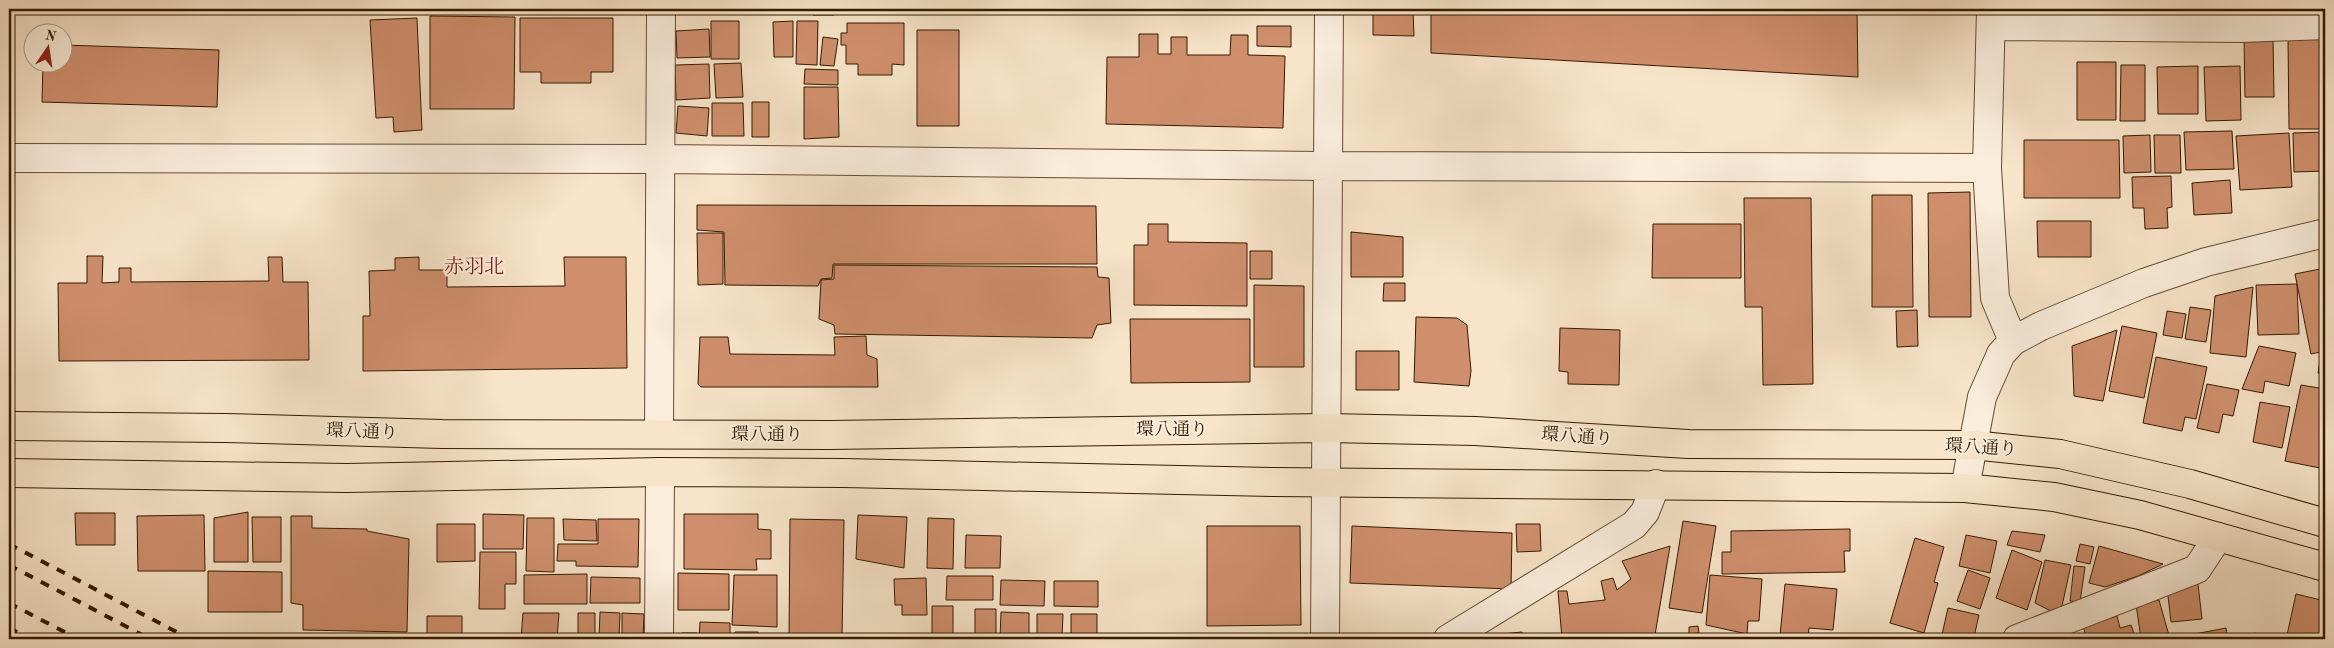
<svg xmlns="http://www.w3.org/2000/svg" width="2334" height="648" font-family="'Old Standard TT','Noto Serif JP',serif">
<style>
.building{fill:#cf8f6d;stroke:#351a00}
.lines{fill:none;stroke-linecap:round;stroke-linejoin:round}
.minor-casing{stroke:#664c32;stroke-width:30}
.major-casing{stroke:#351a00;stroke-width:30}
.minor{stroke:#faeddc;stroke-width:28}
.major{stroke:#f7e4c9;stroke-width:28}
.rail{stroke:#351a00;stroke-width:4;stroke-dasharray:9 9;stroke-linecap:butt}
.labels{text-anchor:middle;dominant-baseline:central;stroke-width:4;stroke-linejoin:round;paint-order:stroke}
.street-label{font-size:18px;fill:#351a00;stroke:#faeddc}
.quarter-label{font-size:20px;fill:#7a1f14;stroke:#faeddc}
</style>
<rect width="100%" height="100%" fill="#f7e4c9"/>
<filter id="stains"><feTurbulence type="fractalNoise" baseFrequency=".004" numOctaves="4"/><feColorMatrix values="0 0 0 0 .2 0 0 0 0 .09 0 0 0 0 .02 0 0 0 .5 -.17"/></filter>
<radialGradient id="worn" r=".72"><stop offset=".6" stop-color="#630" stop-opacity="0"/><stop offset="1" stop-color="#630" stop-opacity=".3"/></radialGradient>
<path class="building" d="M51,9H66V12L52,13Z
M190,9H234V11L190,12Z
M813,9H834V15H813Z
M840,9H887V13H840Z
M988,9H1035V13L988,12Z
M1104,9H1149V13L1103,12Z
M1373,9H1413L1414,36L1373,35Z
M1431,9H1857L1858,77L1431,53Z
M2012,9H2056L2055,13L2012,11Z
M2148,9H2172V10L2148,11Z
M430,16L515,17L514,109H430Z
M417,18L422,130L394,132L393,117L376,118L370,20Z
M520,18H613V72H591V83H541V72H520Z
M711,21H739V59H711Z
M793,21V57H774L773,22Z
M797,21H818L817,65L796,64Z
M847,23H904V65L892,64V75H858V64H846V45H841V33H847Z
M1257,26H1291V47L1257,46Z
M709,29L710,57L677,58L676,31Z
M917,30H959V126H917Z
M1139,34H1158V54H1171V37H1187V55H1230L1231,35H1248V55L1285,56L1283,128L1106,124L1107,57H1139Z
M823,37L838,39L834,66L820,65Z
M2325,37V129H2289L2288,38Z
M2244,38H2273L2274,97H2245Z
M62,45L219,50L217,107L42,102L43,62H62Z
M2077,62H2116V120H2077Z
M741,63L743,97L716,98L714,64Z
M709,64L710,98L676,100L675,65Z
M2121,65H2145V121H2120Z
M2198,66V114H2158L2157,67Z
M2240,66L2241,120L2206,121L2204,67Z
M805,69L838,70V85L804,84Z
M804,87H838L839,137L804,139Z
M752,102H769V137H752Z
M712,103H743L744,136H712Z
M678,106L709,108L707,136L676,133Z
M2232,131L2234,169L2186,170L2184,132Z
M2325,132V171L2294,172L2293,133Z
M2289,133L2292,187L2240,190L2236,136Z
M2150,135L2151,172L2124,173L2123,136Z
M2154,135H2180L2181,173H2155Z
M2024,140H2119L2120,198H2024Z
M2171,176L2172,207L2167,208L2168,228L2145,229L2144,208H2133L2132,177Z
M2230,180L2232,213L2194,215L2192,183Z
M1970,192L1971,317H1929L1928,193Z
M1872,195H1912L1913,307H1872Z
M1744,198H1811L1813,384L1763,385L1762,307H1745Z
M697,205L1096,206L1097,264H833L832,278L821,279L818,286L725,285L724,232L697,230Z
M2037,221H2091V257H2038Z
M1148,224H1168V242L1247,243V306L1134,305V245H1148Z
M1653,224H1741V278H1652Z
M1351,232L1403,237V277H1351Z
M697,233H723V284L698,285Z
M1250,251H1272V279H1250Z
M87,256H103L102,283L119,282V268H131V282L269,281L268,257H282L283,282H308L309,360L59,361L58,283H87Z
M419,257V270H447V287L565,286L564,257H626L627,368L363,371V316H370L369,271L395,270V258Z
M834,265L1097,267L1098,277L1109,278L1111,323L1097,325L1092,338L835,334L834,325L819,319L821,280L834,279Z
M2325,268V351L2311,354L2295,274Z
M1384,283H1405V301H1383Z
M2297,284L2299,334L2258,335L2256,285Z
M1254,285L1304,286V367H1254Z
M2253,287L2246,357L2210,353L2215,296Z
M2190,307L2211,310L2206,342L2185,339Z
M1917,310L1918,346L1897,347L1896,311Z
M2167,311L2186,314L2182,338L2163,335Z
M1416,317L1457,318L1467,325L1471,371L1469,386L1414,382Z
M1130,319H1250V382L1131,383Z
M2122,326L2157,333L2144,398L2109,391Z
M1560,328L1620,330L1619,385L1568,384V372L1559,371Z
M2117,330L2103,401L2074,396L2072,346Z
M866,336L867,355L877,359L878,387H701L698,384L700,337H728L730,354L835,355L834,337Z
M2259,346L2296,353L2289,386L2265,381L2263,393L2242,389Z
M1356,351H1399V390H1356Z
M2156,357L2207,367L2196,419L2185,417L2182,431L2143,423Z
M2325,358V375L2318,373L2320,361Z
M2207,384L2239,390L2233,416L2223,414L2219,433L2197,428Z
M2301,385L2325,389V469L2285,461Z
M2260,402L2290,407L2282,448L2253,442Z
M248,512V562H214V518Z
M75,513H115V545H76Z
M483,514L524,515L523,549H483Z
M684,514H758V529L771,530V559H756L757,570L684,569Z
M204,515L205,571H138L137,516Z
M858,515L907,517L904,568L856,559Z
M291,516H312V528L367,529V531L409,539L407,632L303,630V605L291,603Z
M252,517H281V562H253Z
M527,518H554V572L526,571Z
M928,518L954,519L953,569L927,568Z
M563,519L596,520L597,541L564,540Z
M598,519H639L638,567L576,566V561H557L558,544H598Z
M790,519L844,520L842,639H789Z
M1683,521L1716,526L1702,613L1669,608Z
M437,524H475V561L437,562Z
M1516,524H1540L1541,551L1517,552Z
M1207,526H1300L1301,625L1207,626Z
M1352,526L1512,533L1511,589L1350,583Z
M1850,529V551H1844L1845,572L1722,574V552H1731V531Z
M2012,531L2045,535L2040,552L2007,545Z
M966,535L1001,536L1000,568H965Z
M1966,535L1997,541L1990,573L1959,566Z
M1915,538L1944,547L1934,582L1938,583L1924,633L1890,623Z
M2080,544L2094,547L2090,564L2076,561Z
M1670,546L1655,635L1635,639H1562L1558,591H1567L1569,604L1605,600L1601,581L1613,578L1617,590L1631,579L1622,561Z
M2099,546L2163,564L2138,576L2105,587L2089,583Z
M2012,550L2042,562L2027,610L1996,598Z
M480,552H516V584H505V609H479Z
M2045,560L2071,565L2062,606L2053,612L2035,603Z
M2074,566L2085,567L2080,602L2070,601Z
M1968,570L1990,578L1980,609L1957,601Z
M208,571L282,572V612H208Z
M678,573L729,574V610H678Z
M587,574V604H524V575Z
M734,575H777V627L732,625Z
M1710,575L1762,579L1759,621H1748L1747,634L1706,625Z
M947,576H993V600H946Z
M591,577L640,578V603H590Z
M926,578L927,615H902V605H895L894,579Z
M1001,580L1045,581L1044,606L1000,605Z
M1054,581H1098V607L1054,606Z
M1785,584L1837,589L1833,630L1809,628L1808,639L1780,636Z
M2198,584L2202,619L2171,622L2167,587Z
M2296,594L2325,601V639H2306L2287,635Z
M2159,600L2170,639H2141L2136,604Z
M932,606H953V639H932Z
M1948,608L1979,615L1974,637L1971,639H1941Z
M975,609H996V639H975Z
M600,612L620,613L619,639H599Z
M1001,612L1029,613V639H1000Z
M523,613H559L557,639H521Z
M578,613H595V639H578Z
M622,613L644,614L643,639H622Z
M1037,614H1063L1062,639H1037Z
M1071,614H1097V639H1071Z
M427,616H462V639H427Z
M2117,616L2120,628L2131,625L2136,639H2087L2083,626Z
M700,622L730,623V639H699Z
M1698,626L1699,633L1689,634V627Z
M2226,628L2228,639H2184V636Z
M735,632H758V639H735Z
M1522,632L1523,639H1501V634Z
M682,633H697V639H682Z
M2254,633L2280,639H2252Z"/>
<g class="lines">
<g class="minor-casing">
<path id="minor" d="M1991,9L1987,168L1995,298L2013,341
M1991,26L2242,28L2325,25
M9,158L660,159L1327,166L1987,168
M659,434L661,9
M1965,488L1982,397L2001,354L2013,341L2041,326L2144,283L2206,262L2325,233
M659,639L660,472
M1325,639L1329,9
M1448,639L1634,525L1645,512L1656,484
M2017,639L2197,569L2218,537"/>
</g>
<g class="major-casing">
<path id="major" d="M9,426L225,428L442,434L830,435L1327,428L1475,431L1688,444L1972,445L2060,454L2190,484L2325,523
M9,473L347,478L660,472L843,473L1274,482L1965,488L2054,497L2140,515L2325,567"/>
</g>
<use href="#minor" class="minor"/>
<use href="#major" class="major"/>
<path class="rail" d="M9,544L190,639
M9,565L150,639
M9,603L78,639
M9,628L31,639"/>
</g>
<g class="labels">
<g class="street-label">
<text x="1172" y="430">環八通り</text>
<text transform="translate(362 432) rotate(2)">環八通り</text>
<text x="767" y="435">環八通り</text>
<text transform="translate(1577 437) rotate(4)">環八通り</text>
<text transform="translate(1981 448) rotate(3)">環八通り</text>
</g>
<g class="quarter-label">
<text x="474" y="268">赤羽北</text>
</g>
</g>
<rect width="2334" height="648" fill="none" stroke="#f7e4c9" stroke-width="30"/>
<rect x="10" y="10" width="2314" height="628" fill="none" stroke="#351a00" stroke-width="2.5"/>
<rect x="15" y="15" width="2304" height="618" fill="none" stroke="#351a00"/>
<g transform="translate(48 48) rotate(13)"><circle r="24" fill="#faeddc" stroke="#ab9984"/>
<path d="M0-4L9 19L0 12L-9 19Z" fill="#8f2418"/>
<text y="-8" font-size="14" font-weight="bold" text-anchor="middle" fill="#351a00">N</text>
</g>
<rect width="100%" height="100%" filter="url(#stains)"/>
<rect width="100%" height="100%" fill="url(#worn)"/>
</svg>
